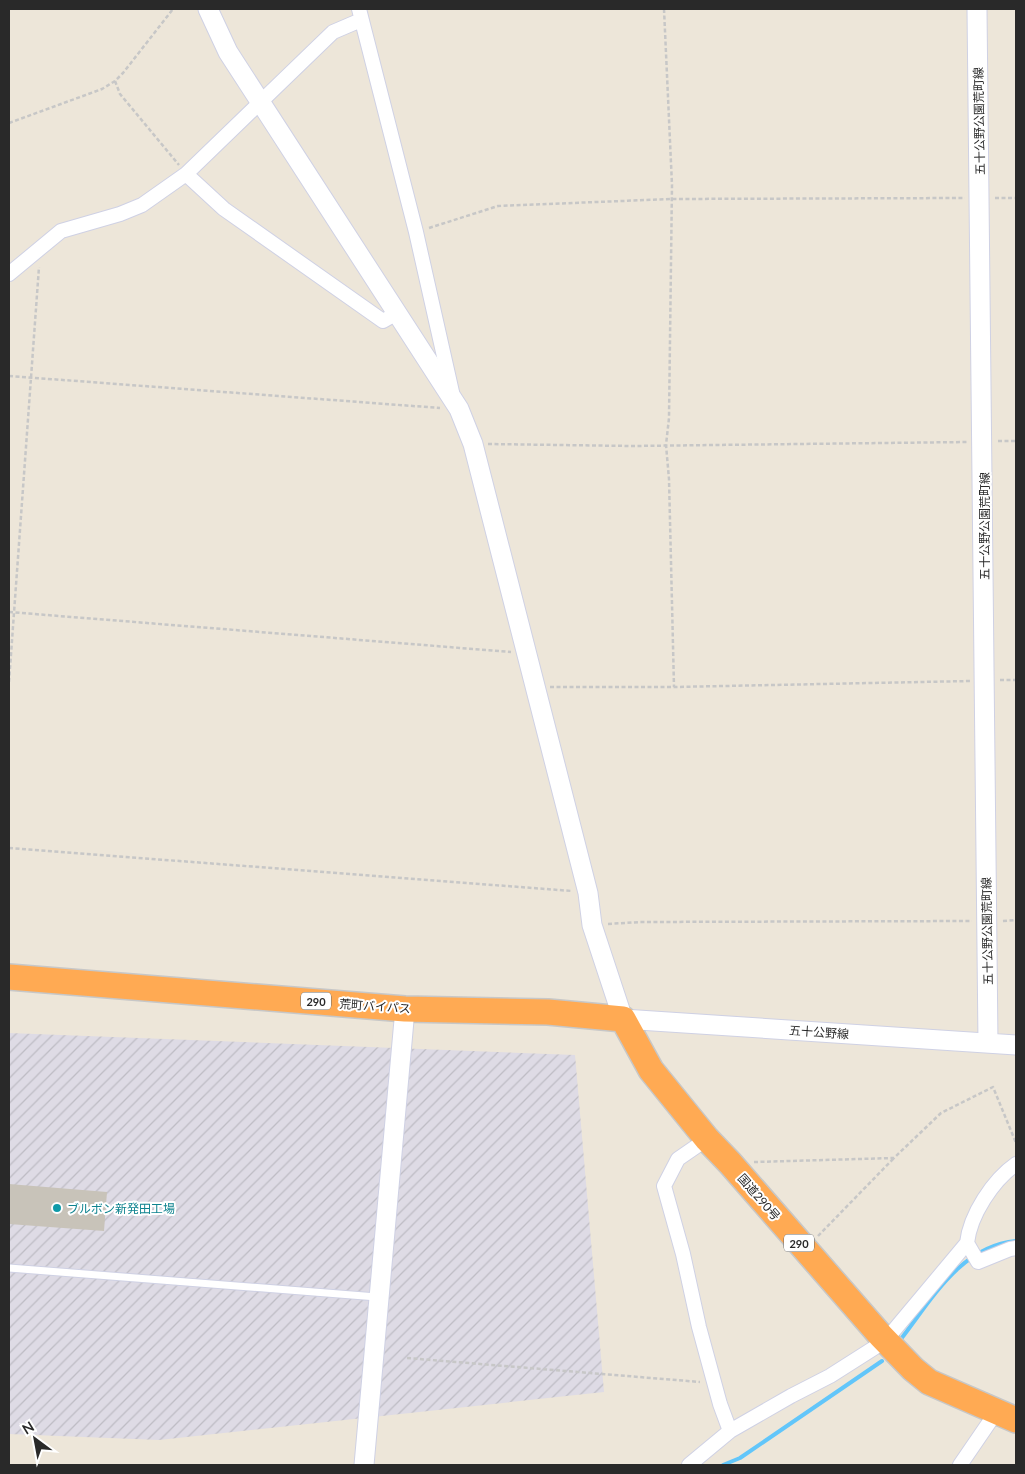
<svg xmlns="http://www.w3.org/2000/svg" width="1025" height="1474" font-family="Lato,'Noto Sans JP',sans-serif">
<style>
.industrial{fill:url(#industrial-furrows)}
.lines{fill:none;stroke-linecap:round;stroke-linejoin:round}
.stream{stroke:#62c6fa;stroke-width:4}
.building{fill:#c8c3b9}
.lane-casing{stroke:#cfd1e4;stroke-width:9}
.street-casing{stroke:#cfd1e4;stroke-width:16}
.secondary-casing{stroke:#cfd1e4;stroke-width:21}
.highway-casing{stroke:#c7c7c7;stroke-width:28}
.path{stroke:#c7c7c7;stroke-width:2.5;stroke-dasharray:4 2.5;stroke-linecap:butt}
.lane{stroke:#fff;stroke-width:7}
.street{stroke:#fff;stroke-width:14}
.secondary{stroke:#fff;stroke-width:19}
.highway{stroke:#ffaa53;stroke-width:25}
.culture-dot{fill:#0f9aa8;stroke:#fff;stroke-width:2}
.labels{text-anchor:middle;dominant-baseline:central;stroke-width:4;stroke-linejoin:round;paint-order:stroke}
.shield{fill:#fff;stroke:#696969;stroke-width:1}
.shield-label{font-size:11px;font-weight:bold;fill:#292929}
.street-label{font-size:12px;fill:#292929;stroke:#fff}
.culture-label{font-size:12px;fill:#0d838f;stroke:#fff;text-anchor:start}
</style>
<defs>
<pattern id="industrial-furrows" width="10" height="10" patternUnits="userSpaceOnUse" patternTransform="scale(1.25)"><rect width="10" height="10" fill="#dedbe5"/><path d="M-1 1l2-2M0 10L10 0M9 11l2-2" fill="none" stroke="#bebcc4"/></pattern>
</defs>
<rect width="100%" height="100%" fill="#ede6d9"/>
<path class="industrial" d="M9,1033L575,1055L604,1392L159,1440L9,1434Z"/>
<g class="lines">
<path class="stream" d="M901,1339C932,1299 961,1246 1016,1241
M723,1465L740,1458L882,1361"/>
</g>
<path class="building" d="M9,1184L107,1192L104,1231L9,1224Z"/>
<g class="lines">
<g class="lane-casing">
<path id="lane" d="M9,1268L377,1297"/>
</g>
<g class="street-casing">
<path id="street" d="M359,9L416,232L452,392
M186,174L224,209L383,321L397,313
M9,274L61,231L120,214L142,205L186,174L333,32L361,20
M707,1139L678,1159L664,1186L683,1254L699,1327L720,1404L730,1431
M967,1243L978,1262L1010,1249L1016,1248
M689,1465L730,1431L791,1396L830,1376L885,1341L967,1243C970,1215 993,1180 1016,1164
M960,1465L997,1411"/>
</g>
<g class="secondary-casing">
<path id="secondary" d="M208,9L228,52L459,409L473,444L588,893L592,925L623,1019L1016,1045
M977,9L988,1043
M364,1465L405,1009"/>
</g>
<g class="highway-casing">
<path id="highway" d="M9,977L405,1009L548,1012L623,1019L651,1070L707,1139L730,1163L881,1336L913,1369L929,1382L1016,1420"/>
</g>
<path class="path" d="M664,9L672,185L669,418L666,445L669,479L674,687
M115,81L120,94L179,165
M9,123L102,89L115,81L123,73L173,9
M995,198H1016
M429,228L498,206L671,199L965,198
M9,376L440,408
M998,441H1016
M488,444L631,446L967,442
M9,612L511,652
M1000,680H1016
M9,682L39,267
M550,687H674L970,681
M9,848L572,891
M1003,921L1016,920
M608,924L640,922L972,921
M754,1162L894,1158L941,1113L993,1087L1016,1143
M818,1236L894,1158
M407,1358L700,1382"/>
<use href="#lane" class="lane"/>
<use href="#street" class="street"/>
<use href="#secondary" class="secondary"/>
<use href="#highway" class="highway"/>
</g>
<circle class="culture-dot" cx="57" cy="1208" r="5"/>
<g class="labels">
<g class="shield">
<rect x="301" y="992.5" width="30" height="17" rx="4"/>
<rect x="784" y="1234.5" width="30" height="17" rx="4"/>
</g>
<g class="shield-label">
<text x="316" y="1001">290</text>
<text x="799" y="1243">290</text>
</g>
<g class="street-label">
<text transform="translate(979 121) rotate(-91)">五十公野公園荒町線</text>
<text transform="translate(984 526) rotate(-90)">五十公野公園荒町線</text>
<text transform="translate(987 931) rotate(-91)">五十公野公園荒町線</text>
<text transform="translate(375 1006) rotate(4)">荒町バイパス</text>
<text transform="translate(819 1032) rotate(4)">五十公野線</text>
<text transform="translate(759 1197) rotate(49)">国道290号</text>
</g>
<g class="culture-label">
<text x="67" y="1208">ブルボン新発田工場</text>
</g>
</g>
<rect width="1025" height="1474" fill="none" stroke="#292929" stroke-width="20"/>
<g transform="translate(35 1439) rotate(328)" stroke="#ffffff" stroke-width="4" paint-order="stroke">
<path d="M0-4L9 19L0 12L-9 19Z" fill="#292929"/>
<text y="-8" font-size="14" font-weight="bold" text-anchor="middle" fill="#292929">N</text>
</g>
</svg>
